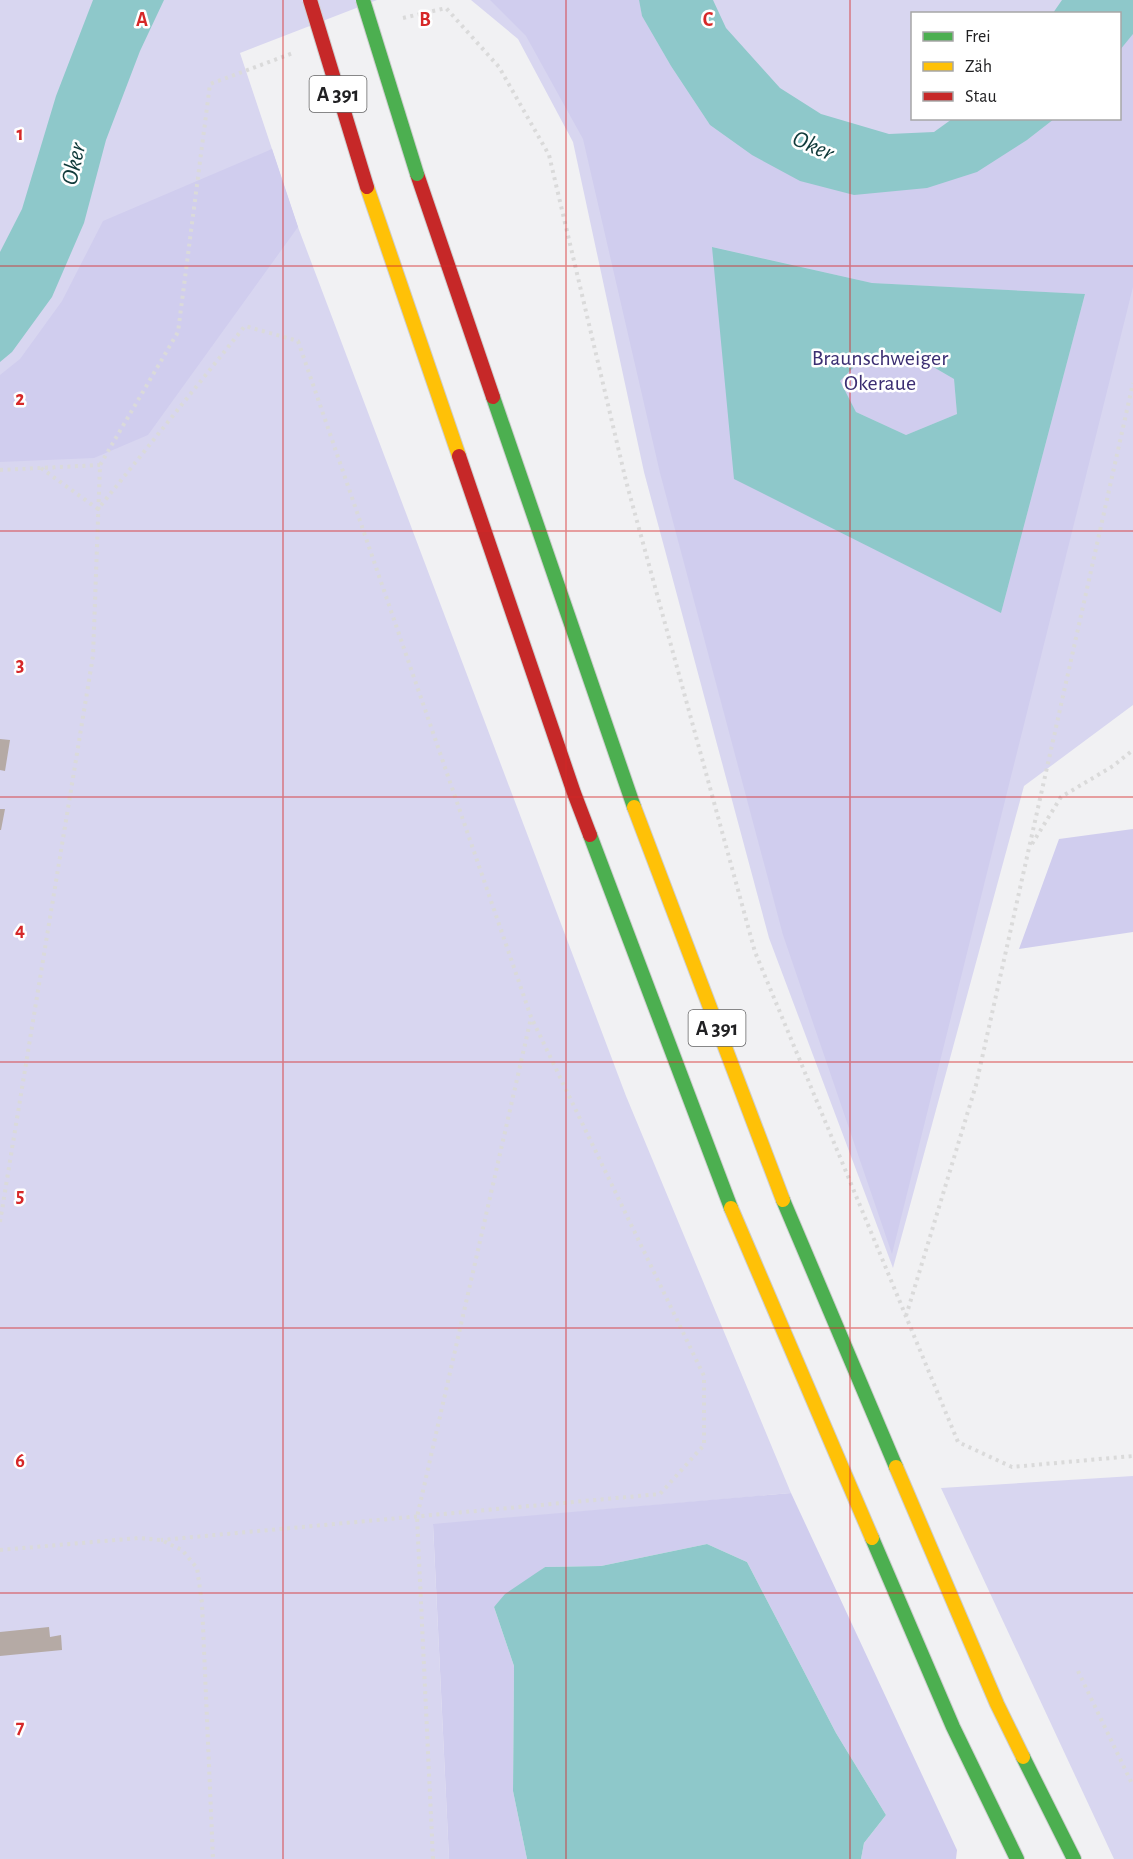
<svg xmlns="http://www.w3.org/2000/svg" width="1133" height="1859" font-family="'Alegreya Sans',sans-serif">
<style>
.green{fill:#d8d6f0;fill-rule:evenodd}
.forest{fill:#d0cdee;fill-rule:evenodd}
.water{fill:#8ec8ca;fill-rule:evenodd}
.building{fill:#b5aaa5}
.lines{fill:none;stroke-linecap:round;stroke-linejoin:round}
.fast-casing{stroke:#cececf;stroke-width:16}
.slow-casing{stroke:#cececf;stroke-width:16}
.jam-casing{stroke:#cececf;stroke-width:16}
.path{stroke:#dadada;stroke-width:4;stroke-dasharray:3 4.5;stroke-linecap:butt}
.fast{stroke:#4caf50;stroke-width:14}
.slow{stroke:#ffc107;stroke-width:14}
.jam{stroke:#c62828;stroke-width:14}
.fast-bridge-casing{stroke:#cececf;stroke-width:16;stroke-linecap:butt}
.jam-bridge-casing{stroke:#cececf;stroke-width:16;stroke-linecap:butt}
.fast-bridge{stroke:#4caf50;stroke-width:14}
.jam-bridge{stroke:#c62828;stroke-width:14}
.grid{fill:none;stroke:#d62828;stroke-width:1.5;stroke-opacity:0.55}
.labels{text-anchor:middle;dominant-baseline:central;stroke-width:5;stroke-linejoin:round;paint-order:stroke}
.shield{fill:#fff;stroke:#646465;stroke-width:1.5}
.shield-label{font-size:21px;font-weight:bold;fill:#212123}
.park-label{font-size:22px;fill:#3b2e72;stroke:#fff}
.water-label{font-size:24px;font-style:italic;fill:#103a3a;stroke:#fff}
.grid-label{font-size:20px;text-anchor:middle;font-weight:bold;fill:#d62828;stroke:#fff;stroke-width:5;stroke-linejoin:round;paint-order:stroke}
</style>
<rect width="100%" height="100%" fill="#f1f1f3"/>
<path class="green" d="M0,0H377L240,53L298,227L626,1096L791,1493L433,1525L449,1859H0Z
M471,0H1133V705L1024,786L893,1268L769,938L644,472L573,142L518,39ZM912,14H1120V118H912Z
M1133,1476V1859H1114L941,1488Z"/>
<path class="forest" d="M490,0H639L642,16L671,66L710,125L752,155L1027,140L1054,119L1120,118V50L1133,34V287L892,1254L783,935L660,473L583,139L526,36ZM713,247L872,283L1085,294L1001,613Z
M272,149L298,227L148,435L94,458L0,462V375L20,359L62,301L103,221Z
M865,356L923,361L954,379L957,414L906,435L856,412L839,381Z
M1133,829V932L1019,949L1059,839Z
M791,1493L957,1850L956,1859H861L864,1843L886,1815L836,1733L747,1562L707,1544L601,1566L545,1567L494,1607L514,1666L513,1791L527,1859H449L433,1524Z"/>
<path class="water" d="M93,0H164L140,51L106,140L84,223L52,297L12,352L0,362V252L22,209L56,96Z
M639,0H713L726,28L780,88L821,114L889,134L934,132L952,119H1054L1027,140L977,172L927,188L854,195L800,181L752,155L710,125L671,66L642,16Z
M1062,0H1133V34L1120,50V14L1053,13Z
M712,247L872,283L1085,294L1001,613L734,479ZM865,356L923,361L954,379L957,414L906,435L856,412L840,381Z
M707,1544L747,1562L836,1733L886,1815L864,1843L861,1859H527L513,1791L514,1666L494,1607L505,1594L545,1567L601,1566Z"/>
<path class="building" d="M0,739L10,740L5,771L0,770Z
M0,809H5L1,830H0Z
M49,1627L50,1637L61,1635L62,1650L0,1656V1632Z"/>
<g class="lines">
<g class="fast-casing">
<path id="fast" d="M493,397L634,807
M590,835L731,1208
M783,1200L896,1467
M872,1538L953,1727L1017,1859
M1023,1757L1074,1859"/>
</g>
<g class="slow-casing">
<path id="slow" d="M367,187L459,456
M634,807L783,1200
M731,1208L872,1538
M896,1467L997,1704L1023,1757"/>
</g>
<g class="jam-casing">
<path id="jam" d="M417,174L493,397
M459,456L574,793L590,835"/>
</g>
<path class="path" d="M403,18L446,8L499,67L549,155L626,481L755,952L958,1442L1012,1467L1133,1456
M41,468L98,509L245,326L298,341L531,1017L704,1376V1445L660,1494L161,1540
M0,470L100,465
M1032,844L1061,797L1113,766L1133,750
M0,1222L93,656L100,465L178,332L210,84L293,53
M906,1316L976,1085L1133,383
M0,1550L139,1538L161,1540L182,1550L197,1568L202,1603L213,1859
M1078,1671L1133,1786
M433,1859L417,1517L531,1018"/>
<use href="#fast" class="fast"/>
<use href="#slow" class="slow"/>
<use href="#jam" class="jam"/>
<g class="fast-bridge-casing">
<path id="fast-bridge" d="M363,0L417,174"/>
</g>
<g class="jam-bridge-casing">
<path id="jam-bridge" d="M310,0L367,187"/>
</g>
<use href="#fast-bridge" class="fast-bridge"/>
<use href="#jam-bridge" class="jam-bridge"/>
</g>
<path class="grid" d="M283,0V1859M566,0V1859M850,0V1859M0,266H1133M0,531H1133M0,797H1133M0,1062H1133M0,1328H1133M0,1593H1133"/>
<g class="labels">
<g class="shield">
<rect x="309.5" y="76" width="57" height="36" rx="4.5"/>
<rect x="688.5" y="1010" width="57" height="36" rx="4.5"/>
</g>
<g class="shield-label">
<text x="338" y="94">A 391</text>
<text x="717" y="1028">A 391</text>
</g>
<g class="park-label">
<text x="880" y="358">Braunschweiger<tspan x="880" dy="25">Okeraue</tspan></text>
</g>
<g class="water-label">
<text transform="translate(813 146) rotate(24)">Oker</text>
<text transform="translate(74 164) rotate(-77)">Oker</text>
</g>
</g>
<g class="grid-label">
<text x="142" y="26">A</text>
<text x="425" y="26">B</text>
<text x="708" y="26">C</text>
<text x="20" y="140">1</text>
<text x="20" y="405">2</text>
<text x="20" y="671">3</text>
<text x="20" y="936">4</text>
<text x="20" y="1202">5</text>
<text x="20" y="1467">6</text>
<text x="20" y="1733">7</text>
</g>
<rect x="911" y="12" width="210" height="108" fill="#ffffff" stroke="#a6a6a7" stroke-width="1.5"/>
<rect x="923" y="32" width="30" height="9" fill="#4caf50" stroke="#a6a6a7" stroke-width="1.5"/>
<text x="965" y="42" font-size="18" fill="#212123">Frei</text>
<rect x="923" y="62" width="30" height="9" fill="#ffc107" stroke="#a6a6a7" stroke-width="1.5"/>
<text x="965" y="72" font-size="18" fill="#212123">Zäh</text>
<rect x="923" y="92" width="30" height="9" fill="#c62828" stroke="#a6a6a7" stroke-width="1.5"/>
<text x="965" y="102" font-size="18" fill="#212123">Stau</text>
</svg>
